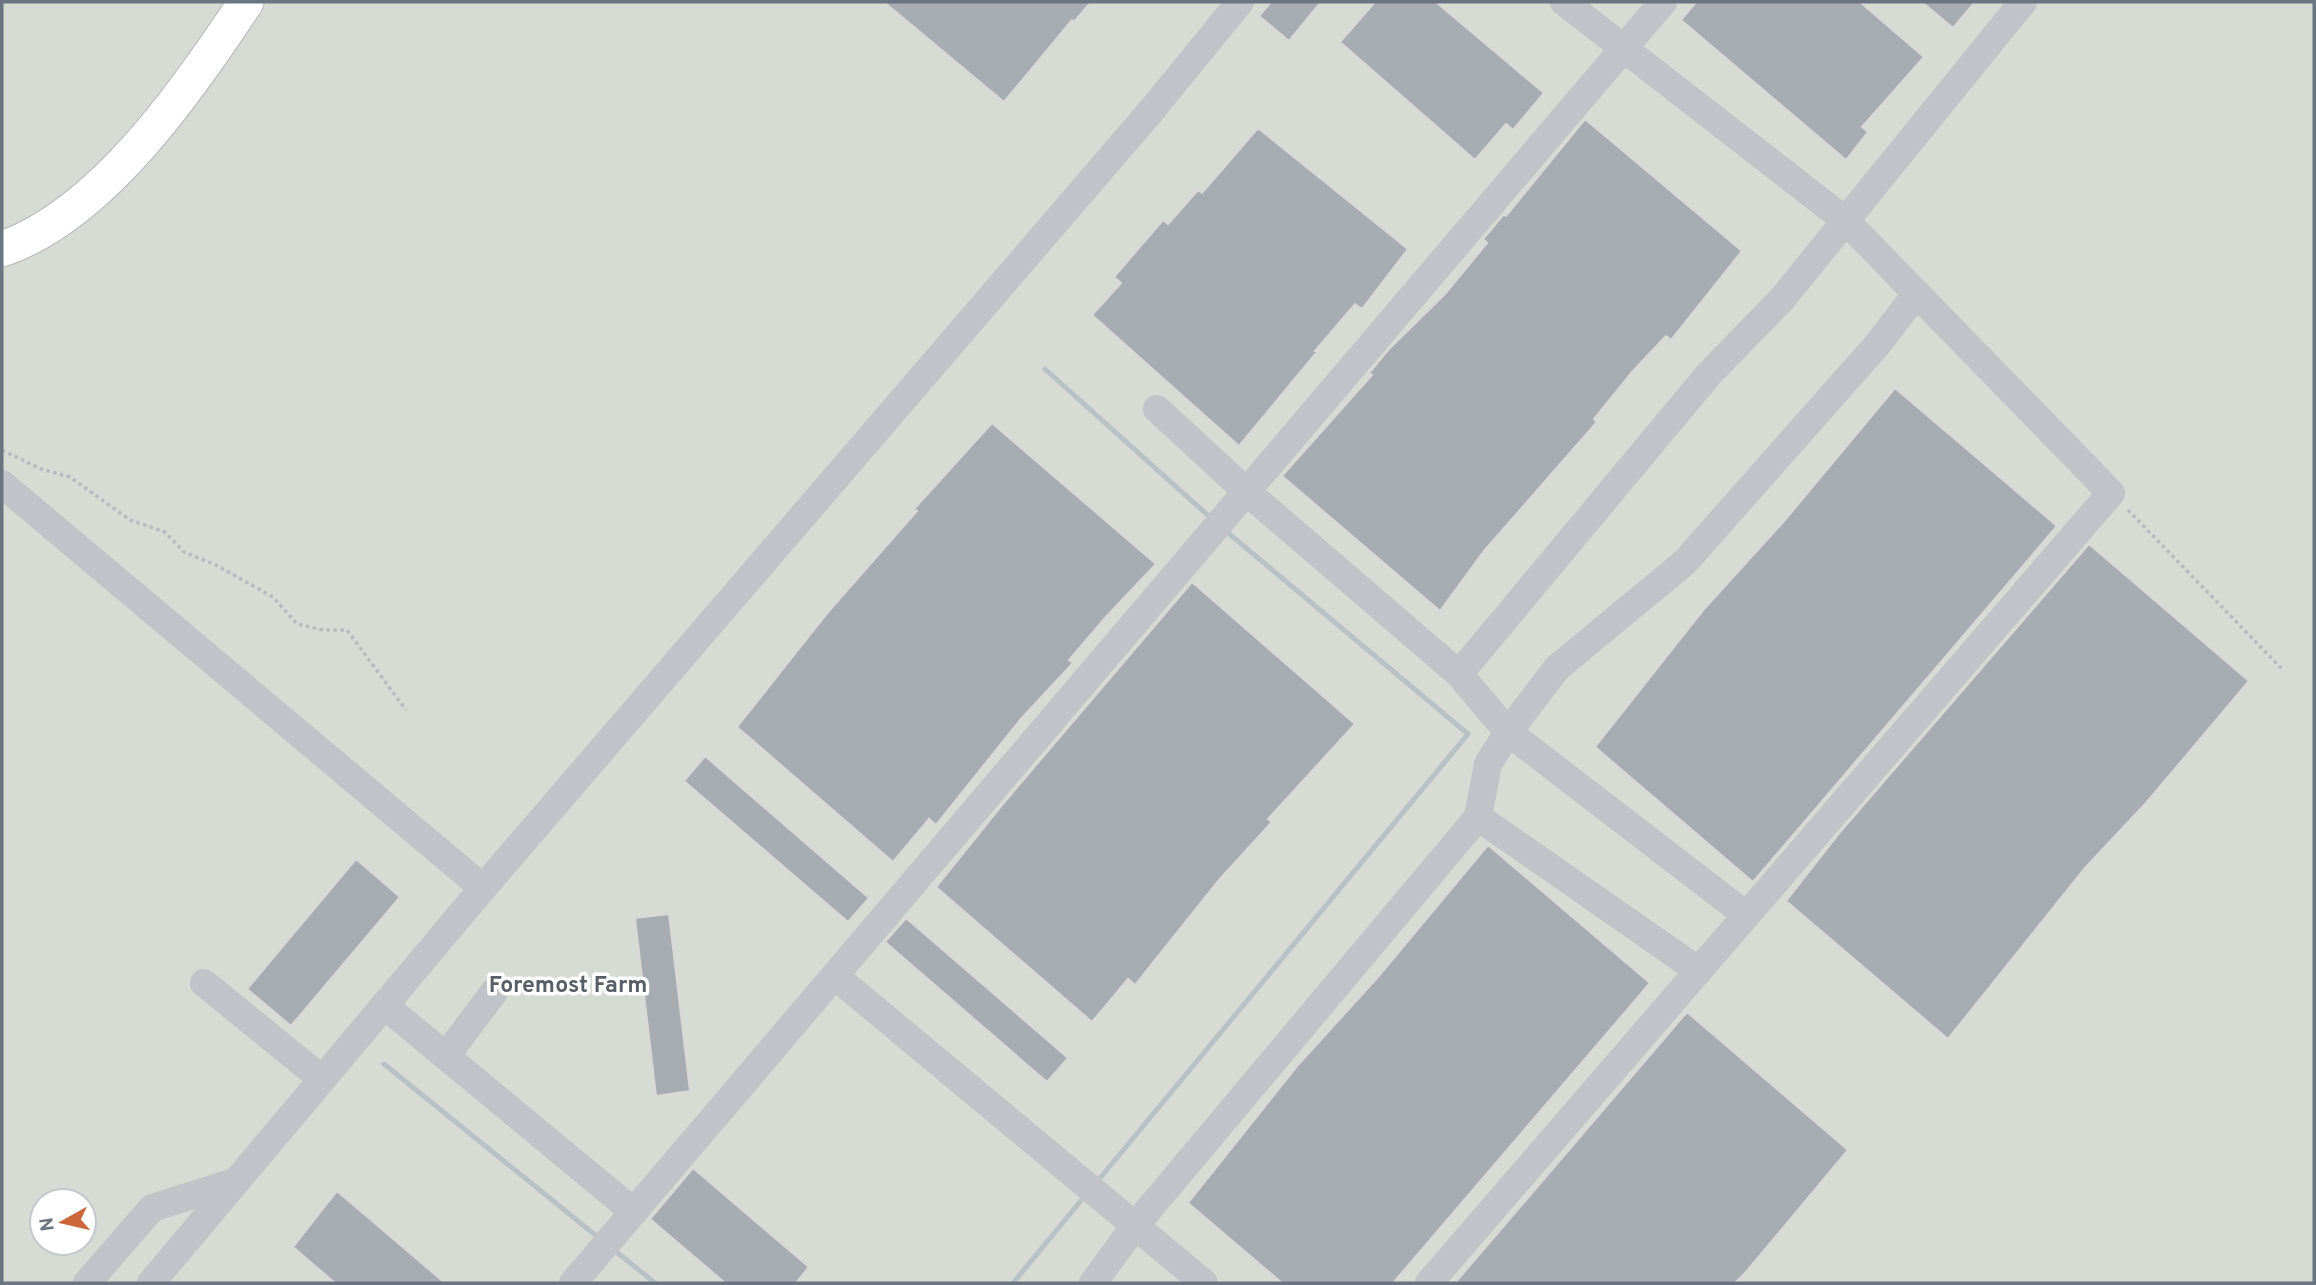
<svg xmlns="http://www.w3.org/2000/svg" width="2316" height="1285" font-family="Overpass,sans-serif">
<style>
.green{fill:#d6dbd3;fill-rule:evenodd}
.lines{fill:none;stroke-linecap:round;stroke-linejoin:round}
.stream{stroke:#b8c1c5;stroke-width:5}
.building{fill:#a6acb2;stroke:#d8d8d6;stroke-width:2}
.major-casing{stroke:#b4b7bb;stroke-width:37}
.path{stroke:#b8bbbd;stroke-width:3.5;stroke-dasharray:3.5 3.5;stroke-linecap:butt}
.minor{stroke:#c0c3c7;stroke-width:28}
.major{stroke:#fff;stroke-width:35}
.labels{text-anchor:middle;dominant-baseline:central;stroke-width:7;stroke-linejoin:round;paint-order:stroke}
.neighbourhood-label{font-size:23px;font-weight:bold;fill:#565f67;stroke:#fff}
</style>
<rect width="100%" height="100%" fill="#f6f6f4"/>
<path class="green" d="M2,2H2314V1283H2ZM42,1201H84V1243H42Z"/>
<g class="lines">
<path class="stream" d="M1045,369L1212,519
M384,1064L599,1238
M1096,1183L1468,734L1227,532
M614,1250L655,1283
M1013,1283L1084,1197"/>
</g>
<path class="building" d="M884,2H1091L1074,22L1072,20L1004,102Z
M1271,2H1321L1289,41L1259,16Z
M1375,2H1436L1544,93L1513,130L1506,124L1475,160L1340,42Z
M1696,2H1860L1924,57L1862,127L1868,132L1846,160L1681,20Z
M1922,2H1975L1953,28Z
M1585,119L1742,251L1671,340L1666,336L1633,371L1594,419L1597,422L1484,551L1440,611L1282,476L1372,375L1369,373L1388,350L1445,294L1487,243L1483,239L1504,214L1506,216Z
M1258,128L1408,249L1362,309L1355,304L1315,351L1317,352L1239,446L1092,315L1121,283L1114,277L1163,220L1168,224L1198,190L1202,193Z
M1895,388L2057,526L1753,882L1595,747L1705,608L1785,520Z
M992,423L1156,564L1105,618L1069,660L1073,663L1020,720L936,825L929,819L893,862L737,727L829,611L917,511L914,509Z
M2089,544L2249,681L2146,803L2085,868L1948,1039L1786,901L1841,831Z
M1192,582L1355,724L1268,819L1272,822L1219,880L1135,985L1128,979L1092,1022L936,887L1002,805Z
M705,756L869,898L848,922L684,781Z
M1488,845L1650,983L1393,1283H1282L1188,1203L1298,1065L1378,977Z
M356,859L400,897L291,1026L247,989Z
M669,914L690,1091L656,1096L635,918Z
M906,918L1068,1058L1047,1082L885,942Z
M1687,1012L1848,1150L1746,1272L1735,1283H1455Z
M693,1168L809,1267L796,1283H725L650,1219Z
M337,1191L445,1283H335L293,1247Z"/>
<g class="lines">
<g class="major-casing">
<path id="major" d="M2,249C102,215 190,87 246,2"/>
</g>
<path class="path" d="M2,450L41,469L70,477L130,520L165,532L184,552L216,565L273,597L297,624L323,630H347L406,710
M2128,510L2282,669"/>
<path class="minor" d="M1157,409L1247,492L1459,674L1508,732L1746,915
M2,484L483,888
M1459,674L1709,374L1782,299L2023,2
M1478,817L1699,971
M835,976L1204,1283
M204,983L322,1079
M384,1005L634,1212
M446,1056L494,992
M87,1283L152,1208L237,1181
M151,1283L483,888L1151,111L1240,2
M573,1283L1663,2
M1093,1283L1134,1227L1478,817L1488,764L1508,732L1557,668L1685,562L1877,345L1917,293
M1429,1283L2111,493L1845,220L1564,2"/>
<use href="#major" class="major"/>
</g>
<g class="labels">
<g class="neighbourhood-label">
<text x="568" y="986">Foremost Farm</text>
</g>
</g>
<rect width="2316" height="1285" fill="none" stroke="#697581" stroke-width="7"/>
<g transform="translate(63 1222) rotate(262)"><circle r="33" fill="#ffffff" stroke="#c3c8cd" stroke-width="2"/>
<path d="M0-5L12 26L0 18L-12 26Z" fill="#ce663c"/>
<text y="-10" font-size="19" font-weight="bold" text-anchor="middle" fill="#697581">N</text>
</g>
</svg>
